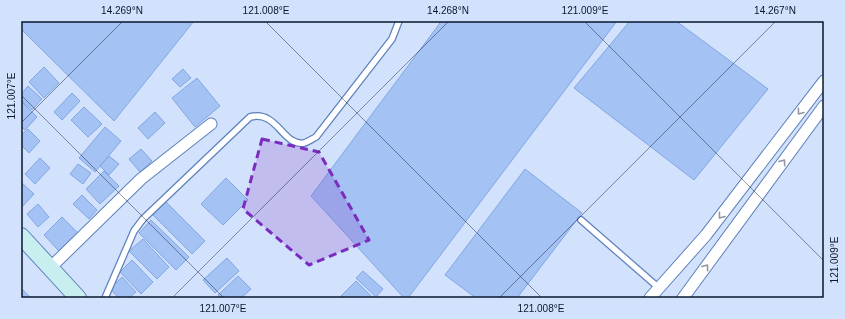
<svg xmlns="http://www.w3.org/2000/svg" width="845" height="319" font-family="Helvetica,sans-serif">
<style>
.building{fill:#a4c2f4;stroke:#81a6e3}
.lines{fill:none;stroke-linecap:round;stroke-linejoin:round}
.service-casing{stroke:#5e81bc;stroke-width:8}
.minor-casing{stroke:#5e81bc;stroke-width:13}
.secondary-casing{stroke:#5e81bc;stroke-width:18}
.service{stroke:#fff;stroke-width:5.5}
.minor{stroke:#fff;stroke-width:11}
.secondary{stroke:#c9eef0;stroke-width:16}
.oneway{stroke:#9097a0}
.marked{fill:#7b2cbf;fill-opacity:0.2;stroke:#7b2cbf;stroke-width:3;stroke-dasharray:8 5;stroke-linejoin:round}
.ticks{fill:none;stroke:#09172d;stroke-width:1;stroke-opacity:0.45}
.neatline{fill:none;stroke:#09172d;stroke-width:1.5}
.ticks-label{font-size:10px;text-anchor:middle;fill:#09172d}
</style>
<rect width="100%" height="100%" fill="#d2e2fc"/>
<path class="building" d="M21,21H194L114,121L21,29Z
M438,21H617L408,298H404L311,196L440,23Z
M630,21H676L768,89L694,180L574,88Z
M44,67L59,83L44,98L29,82Z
M183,69L191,78L180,87L172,79Z
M197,78L220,106L195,127L172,98Z
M28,86L42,99L32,110L21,100V94Z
M72,93L80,101L62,120L54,112Z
M22,102L37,117L25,130L21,126Z
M84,107L102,124L88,137L71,120Z
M155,112L165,123L148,139L138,128Z
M105,127L121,141L95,172L79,158Z
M28,129L40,141L29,153L21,145V135Z
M141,149L152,161L140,172L129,159Z
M109,156L119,164L109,175L100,166Z
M40,158L50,168L35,184L25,174Z
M78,164L91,173L83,184L70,174Z
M525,169L582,213L517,298H476L445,275Z
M104,171L119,186L100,204L86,189Z
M226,178L248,200L223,225L201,204Z
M22,183L34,194L21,208V185Z
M82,195L97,210L89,219L73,204Z
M166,202L205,241L192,254L153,215Z
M38,204L49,217L38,227L27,214Z
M62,217L78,233L59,251L44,235Z
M151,220L189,257L176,270L139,233Z
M143,239L169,267L157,279L129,251Z
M227,258L239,271L215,293L203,280Z
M132,260L153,282L141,294L120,272Z
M363,271L383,289L376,297L356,278Z
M238,276L251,289L241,298H221L218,295Z
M122,277L136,292L129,298H119L110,289Z
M356,281L373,298H339Z
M21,288L31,298H21Z"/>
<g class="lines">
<g class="service-casing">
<path id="service" d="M581,220L659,288
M105,298L134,231L143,219L250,117C278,110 282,146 304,143C308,142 312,139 316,137L392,39L399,21"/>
</g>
<g class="minor-casing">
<path id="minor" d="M50,268L141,179L211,124
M650,298L706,235L824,81
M683,298L824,106"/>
</g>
<g class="secondary-casing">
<path id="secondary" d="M21,236L78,298"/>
</g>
<use href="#service" class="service"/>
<use href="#minor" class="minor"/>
<use href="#secondary" class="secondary"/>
</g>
<defs><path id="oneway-chevron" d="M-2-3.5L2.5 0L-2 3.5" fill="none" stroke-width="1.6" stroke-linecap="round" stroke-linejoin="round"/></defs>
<g class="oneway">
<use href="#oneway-chevron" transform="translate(800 112) rotate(127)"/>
<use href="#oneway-chevron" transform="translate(783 162) rotate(-54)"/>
<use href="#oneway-chevron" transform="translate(721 216) rotate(128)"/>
<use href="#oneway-chevron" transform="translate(706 267) rotate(-54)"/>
</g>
<path class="marked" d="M262,139L319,152L369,240L309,265L243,209Z"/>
<path class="ticks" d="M265,21L542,298M584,21L824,261M21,95L224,298M21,123L123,21M172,298L449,21M499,298L776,21"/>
<rect width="845" height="319" fill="none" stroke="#d2e2fc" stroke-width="44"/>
<rect x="22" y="22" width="801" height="275" class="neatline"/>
<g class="ticks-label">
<text x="122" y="14">14.269°N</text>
<text x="266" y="14">121.008°E</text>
<text x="448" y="14">14.268°N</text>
<text x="585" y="14">121.009°E</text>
<text x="775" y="14">14.267°N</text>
<text transform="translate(11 96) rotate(-90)" y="4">121.007°E</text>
<text transform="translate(834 260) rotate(-90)" y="4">121.009°E</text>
<text x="223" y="312">121.007°E</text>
<text x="541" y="312">121.008°E</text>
</g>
</svg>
